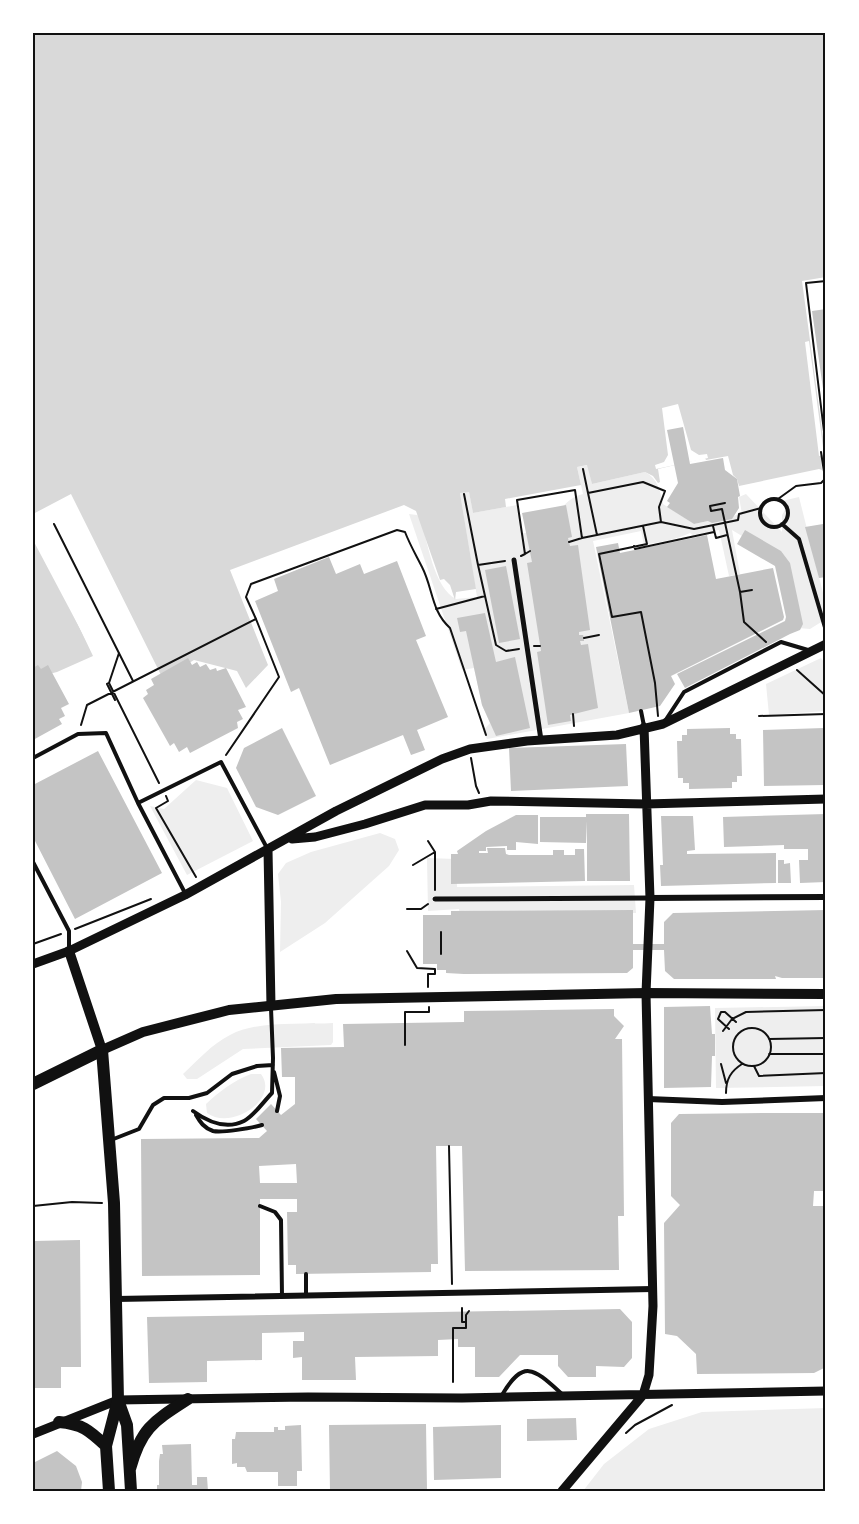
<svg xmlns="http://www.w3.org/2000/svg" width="859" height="1524" font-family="Bitter,serif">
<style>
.green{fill:#eee}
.water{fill:#d9d9d9}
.pier{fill:#fff}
.building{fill:#c4c4c4;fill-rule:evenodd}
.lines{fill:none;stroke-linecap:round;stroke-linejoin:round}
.path{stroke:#111;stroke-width:2}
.service{stroke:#111;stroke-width:4}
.pedestrian{stroke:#111;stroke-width:5}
.minor{stroke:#111;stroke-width:6}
.tertiary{stroke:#111;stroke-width:9}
.secondary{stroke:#111;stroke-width:10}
.primary{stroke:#111;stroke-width:12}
.neatline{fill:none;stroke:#111;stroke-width:2}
</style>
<rect width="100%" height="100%" fill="#fff"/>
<path class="green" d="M588,465L592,484L645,472C658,479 660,490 663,504L694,524L742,514L739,497L746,494L782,532V515L785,510L782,501L799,497L826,605V619L810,629L798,628L787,563L732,530L740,574L729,576L719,530L693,535L690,533C678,539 660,542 644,545L641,531L593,541L629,713L487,739L483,731L490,723L482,705L474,668L462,670L409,514L417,515L421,519C427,541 434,588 456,599L477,597L460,493L469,491L473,513L517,505L522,533C552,534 558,499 583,494L577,467Z
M821,658L826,665V711L769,715L766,684Z
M196,780L227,788L253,841L187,875L150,806L164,809Z
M380,833L395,839L399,850L389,866L325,923L280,952L281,902L278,874L286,863L311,852Z
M427,858L456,859L457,887L634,885L636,913L460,915L459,909L428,911Z
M826,1006V1086L716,1088L715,1008Z
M333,1023V1042L331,1045L243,1049L197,1079H187L183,1074C198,1060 212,1044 230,1035C258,1020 301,1025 333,1023Z
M251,1074H261C280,1099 231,1131 207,1113L206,1104C220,1091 233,1081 251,1074Z
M826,1408V1491H583L604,1464L649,1429L702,1412Z"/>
<path class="water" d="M33,33H826V277L802,281L826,459L821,460L822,470L819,469L739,486L737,479L733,475L728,456L706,460L705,458L658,469L660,482L658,483L653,476L645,472L592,484L587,465L577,467L581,485L505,499L506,507L473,513L469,492L460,493L476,589L456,592L455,600L450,585L444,579L440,580L416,511L404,505L230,570L268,665L246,688L237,671L194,660L163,679L71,494L33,514Z
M33,530L93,656L57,672L33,678Z"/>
<path class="pier" d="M809,341L824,455L819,456L805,342Z
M678,404L691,450L699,455L707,454L708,458L656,469L655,465L664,462L668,455L662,408Z
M36,530L95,655V657L33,540V531Z"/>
<path class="building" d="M826,309V403H825L812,311Z
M683,427L690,464L723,458L725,470L737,479L740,496L738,497L739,508L732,519L712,523L708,521L694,524L667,507L670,503L667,501L678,483L667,430Z
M566,505L572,537L568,538L570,546L578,545L590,630L579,632V635H583L584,638V641H580L581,645L588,644L598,708L570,715L571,721L548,725L537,652L541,651L527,563L532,562L522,513Z
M823,524L826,543V577L819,578L805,527Z
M745,530L781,551L790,563L803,624L800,630L790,634L685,688L677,674L785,621L786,617L775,566L737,544Z
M707,535L716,579L773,568L784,617L783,620L671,676L675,684L660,706L629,713L596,547L618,543L620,553Z
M329,557L336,574L360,564L364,574L397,561L426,636L416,640L448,717L417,730L425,750L411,755L403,735L330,765L299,688L291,692L255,601L278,591L274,579Z
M506,566L520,639L499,643L485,570Z
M485,613L496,662L515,657L530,728L496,736L482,705L466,631L460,632L457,618Z
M188,658L192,665L197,662L200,667L206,664L210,670L216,668L217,671L226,668L246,707L238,710L243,719L237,722L238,728L190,753L187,747L179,752L174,743L170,746L143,698L148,694L146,690L154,685L151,679Z
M38,665L41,669L48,665L69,704L61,708L65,716L59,719L62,724L33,740V668Z
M282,728L316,796L278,815L256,807L236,768L244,748Z
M730,728V734H736V739H741L742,776H737V782H732V788L689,789V783H683V778H678L677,741H682V735H687V729Z
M824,728L825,785L764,786L763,730Z
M626,744L628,786L511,791L509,748Z
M98,751L162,873L75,919L33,837V785Z
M586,814H629L630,881H587V821L586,843L540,842V817H586Z
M826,814V882L800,883L799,860H808V849H784V845L724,847L723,817Z
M516,815H538V844L516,842V850H507V846L486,847V851H479V853H488L487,848H505L506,854L509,855H553V850H564V855H575V849H584L585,881L451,884V854H458L457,851L486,831Z
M661,816H693L695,850L687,851V854L776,853V883L661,886L660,865H663Z
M778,860H784V864L790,863L791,883H778Z
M633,910V944H664V922L673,913L826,910V975H823V978H782L775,976L776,979H674L665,971L664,950H633V968L627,973L464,974L446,973V970H437V964H423V915H451V911Z
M710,1006L712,1034H715V1056H712L711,1087L664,1088V1007Z
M614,1009V1016L624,1026L615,1039H622L624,1216H618L619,1270L465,1271L462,1146H436L438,1264H431V1272L296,1274V1265H288L287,1212H297V1199H260V1275L142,1276L141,1139L259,1138L267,1131L256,1119L271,1104L281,1115L295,1104V1077H282L281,1048L344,1047L343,1024L464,1022V1011ZM296,1164L297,1183H260L259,1166Z
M763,1113H826V1191H814L813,1206H826V1367L814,1373L697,1374L696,1354L677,1336L665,1334L664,1223L680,1205L671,1196V1123L679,1114Z
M80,1240L81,1367H61V1388H35L33,1241Z
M620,1309L632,1322V1358L624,1367L596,1366V1377H568L558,1366V1355H520L499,1377H475V1347H458V1339L438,1340V1356L355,1357L356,1380H302V1357L293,1358V1341H304V1332L262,1333V1360L207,1361V1382L149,1383L147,1317Z
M576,1418L577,1440L527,1441V1419Z
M426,1424L427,1490L330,1491L329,1425Z
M301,1425L302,1471H297V1486H278V1472H247L245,1467H237V1463L232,1464V1439H235L236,1432H274V1427H278V1430H285V1426Z
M501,1425V1478L434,1480L433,1427Z
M191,1444L192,1485H197V1477H207L208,1491H157V1485H159V1461L160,1454H163L162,1445Z
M57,1451L76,1466L82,1482L81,1491H33V1463Z"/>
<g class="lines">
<path class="path" d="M826,281L806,283L826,448
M821,452L825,478
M583,469L588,493
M464,494L478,565
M778,499L796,486L821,483L826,478
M725,503L710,506L711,511L722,509L740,592L744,622L766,642
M54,524L133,681
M643,526L647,544L599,554L612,617L641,612L655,683L658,716
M713,526L716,538L727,535
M597,535L588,493L643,482L665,491L659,507L661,522
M569,542L582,538
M634,546L635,549L714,532
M525,554L530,551
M521,556L525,554L517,500L575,490L582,538L661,522L694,529L738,520L739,514L761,508
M740,592L752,590
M485,596L496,645L506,651L519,649
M436,609L485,596L478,565L505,561
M584,638L599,635
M534,646H540
M119,653L109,683L159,783
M797,670L826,696
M109,683L107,684L115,700
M573,714L574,726
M759,716L826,714
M81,725L87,705L256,619L246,597L251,584L397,530L405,532C410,545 416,555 422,567C433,588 431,611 450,628L486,735
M226,755L279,677L256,619
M471,758L476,786L479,793
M166,796L168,801L156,808L196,877
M428,841L435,852V890
M413,865L435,852
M407,909H421L428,904
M75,929L151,899
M441,932V954
M33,944L61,934
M407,951L417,968L435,969V974H428V987
M733 1047a19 19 0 1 1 38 0a19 19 0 1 1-38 0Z
M729,1029L718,1019L721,1012H725L736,1022
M723,1031L732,1019L746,1012L826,1010
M769,1039L826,1038
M405,1045V1012H429V1007
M769,1054H826
M721,1064L726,1083
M754,1066L759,1076L826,1073
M726,1093C726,1079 731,1071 742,1064
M449,1146L452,1284
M33,1206L72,1202L102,1203
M462,1308V1322H466
M453,1382V1328H466V1315L469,1311
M626,1433L635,1425L672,1405"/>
<path class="service" d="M760 513a14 14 0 1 1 28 0a14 14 0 1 1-28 0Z
M782,524L799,539L826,631
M641,711L644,726
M665,721L684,692L781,642L808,650
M33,758L78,734L106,733L138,803L185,893
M138,803L221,762L267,848
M33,862L69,931V949
M274,1072L280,1096L277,1111
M193,1111C208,1122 226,1130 244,1121C254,1116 264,1101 272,1093L273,1058L271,1008
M196,1115C200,1122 204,1128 213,1131C222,1133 252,1128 262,1125
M111,1140L139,1129L153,1105L164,1098H189L207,1093L232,1074L257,1066L273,1065
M260,1206L275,1212L281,1220L282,1296
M306,1274V1296
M502,1395C524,1358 534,1369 562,1394"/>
<path class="pedestrian" d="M514,560L541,740
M435,899L650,898"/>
<path class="minor" d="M650,898L826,897
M648,1099L722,1102L826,1098
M116,1299L653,1289"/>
<path class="tertiary" d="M292,839L315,837L365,824L425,805H468L491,801L646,804L826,799
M268,850L271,1006
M33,964L69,951L185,895L336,811L442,759L470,749L527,741L617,735L663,724L826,644
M33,1434L118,1400L308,1397L462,1398L826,1391
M562,1491L643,1395L649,1375L653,1306L646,993L650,898L644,727"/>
<path class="secondary" d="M69,951L102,1050L143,1032L229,1010L336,999L646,993L826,994"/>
<path class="primary" d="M33,1084L102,1050L114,1203L118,1400L106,1446L109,1491
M118,1400L127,1425L131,1491
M59,1422C82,1424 89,1430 106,1446
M130,1469C141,1428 154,1421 188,1399"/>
</g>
<rect width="859" height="1524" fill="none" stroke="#ffffff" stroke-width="69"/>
<rect x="34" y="34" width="790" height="1456" class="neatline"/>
</svg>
